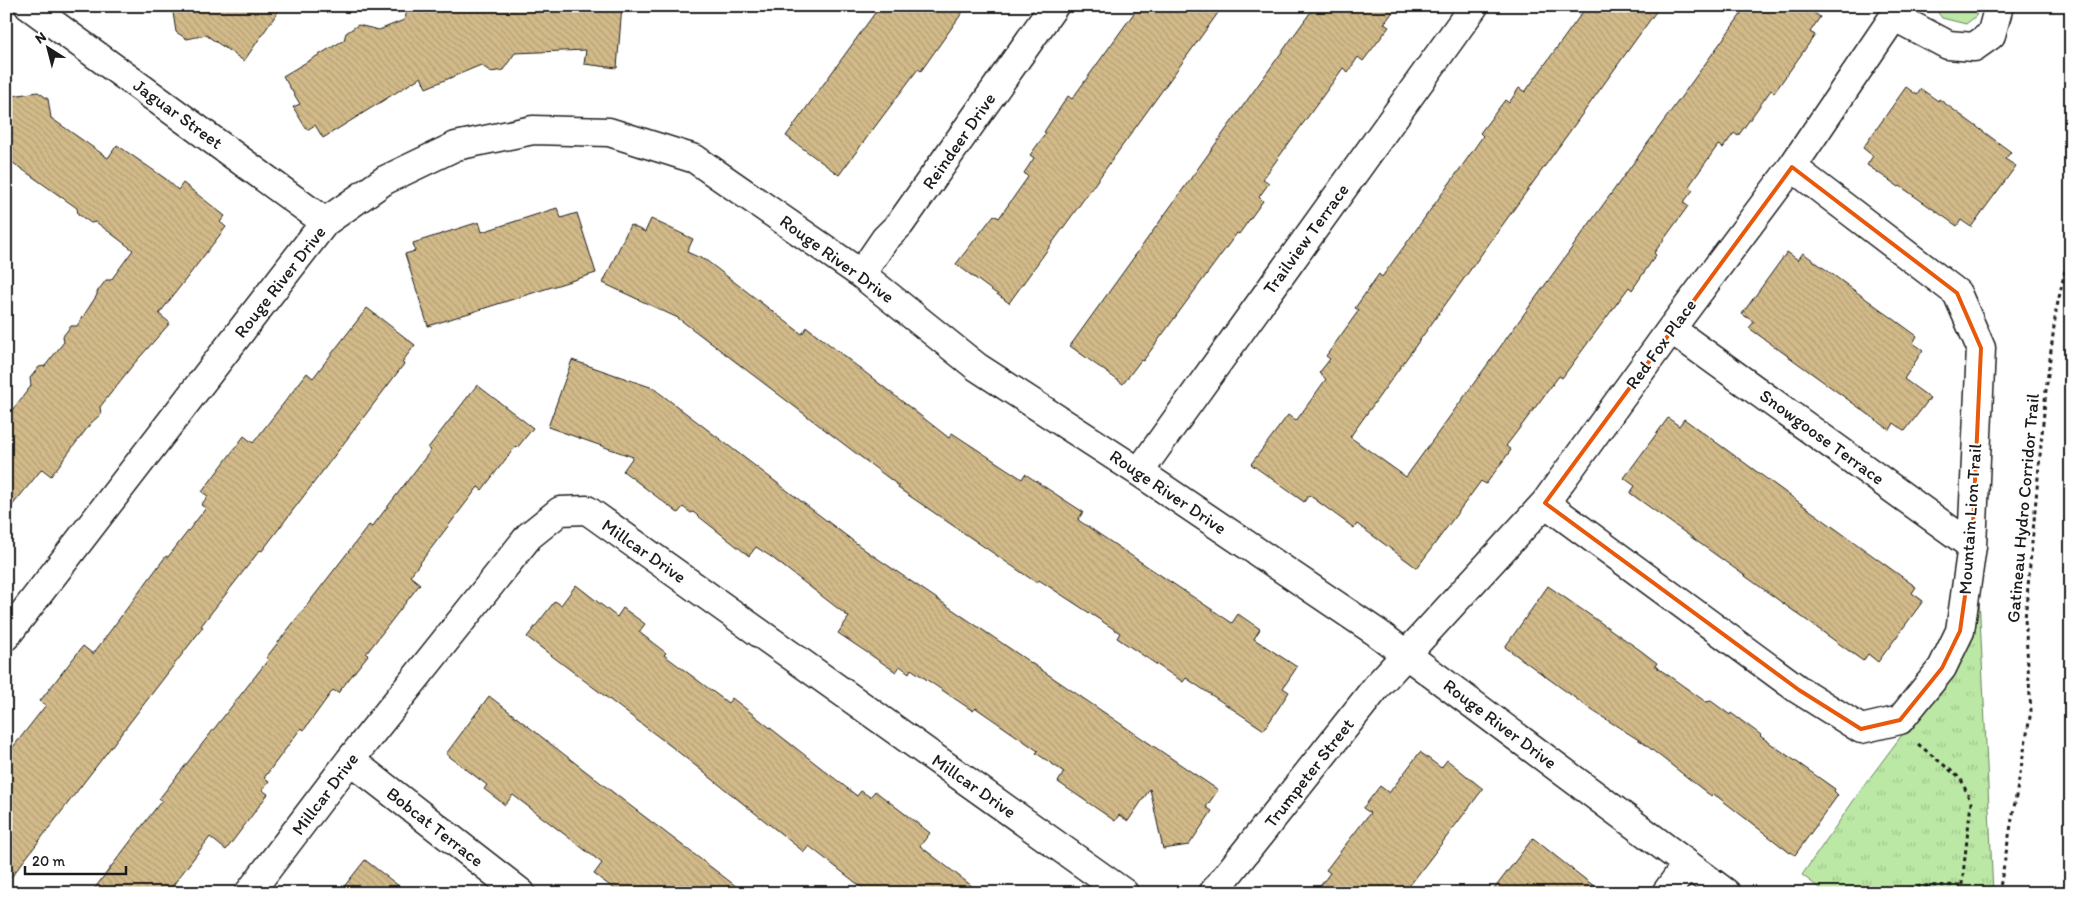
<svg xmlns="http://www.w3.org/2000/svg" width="2077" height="899" font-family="Itim,sans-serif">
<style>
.grass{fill:#bbe8a5;stroke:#6c8260}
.park{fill:url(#park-tufts);stroke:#6c8260}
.building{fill:url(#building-back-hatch);stroke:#1c1c1c}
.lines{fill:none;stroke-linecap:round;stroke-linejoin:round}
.street-casing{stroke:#1c1c1c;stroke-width:31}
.path{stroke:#1c1c1c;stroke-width:3;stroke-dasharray:4 4;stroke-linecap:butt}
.street{stroke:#fff;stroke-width:28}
.marked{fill:none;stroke:#e8590c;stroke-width:4;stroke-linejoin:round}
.labels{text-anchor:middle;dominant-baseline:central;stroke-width:4;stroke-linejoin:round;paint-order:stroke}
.street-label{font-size:18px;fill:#1c1c1c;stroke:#fff}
</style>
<defs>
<pattern id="park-tufts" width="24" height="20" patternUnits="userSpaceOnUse" patternTransform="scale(1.25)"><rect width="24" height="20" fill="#bbe8a5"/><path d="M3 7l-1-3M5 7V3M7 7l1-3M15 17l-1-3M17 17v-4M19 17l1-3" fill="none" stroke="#a0c68d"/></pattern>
<pattern id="building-back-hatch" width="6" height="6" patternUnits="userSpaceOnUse" patternTransform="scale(1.25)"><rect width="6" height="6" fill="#d2ba89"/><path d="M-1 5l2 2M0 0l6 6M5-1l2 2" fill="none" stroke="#b49f76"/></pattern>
</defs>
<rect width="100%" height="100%" fill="#fff"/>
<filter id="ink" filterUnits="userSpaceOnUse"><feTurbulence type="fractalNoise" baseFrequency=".02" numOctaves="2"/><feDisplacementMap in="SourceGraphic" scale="10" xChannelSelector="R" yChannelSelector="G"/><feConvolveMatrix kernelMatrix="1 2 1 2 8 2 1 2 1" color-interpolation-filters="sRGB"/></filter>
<g filter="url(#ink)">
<path class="grass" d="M1933,6H1978L1976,16L1966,24L1942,18Z"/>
<path class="park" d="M1979,596L1993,893H1826L1802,875L1863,787L1946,676Z"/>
<path class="building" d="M172,6H282L244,61L206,35L187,39L176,32Z
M422,6L429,10L449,6H622L617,68L584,64L586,50L515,53L503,70L491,72L481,65L426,88L421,77L323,138L315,125L307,130L293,107L300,104L283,76L344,40L346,33L358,25L379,30L404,20L407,12Z
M880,6H967L921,71L918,69L839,175L786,136Z
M1139,6H1223L1009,303L956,264L994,215L999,218L1028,177L1024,173L1034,158L1030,155L1046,133L1044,132L1068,96L1072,99Z
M1315,6H1397L1384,24L1389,27L1363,61L1358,57L1348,72L1343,68L1263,179L1269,183L1259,197L1263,201L1239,234L1237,233L1143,361L1141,360L1123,384L1070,346Z
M1587,6H1660L1350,437L1406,477L1747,6H1805L1820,17L1810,32L1815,35L1774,93L1771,90L1738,136L1734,133L1723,148L1718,145L1689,186L1693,190L1683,203L1688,206L1654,253L1656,255L1632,290L1629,287L1562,378L1559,376L1506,446L1511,450L1486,484L1481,481L1417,568L1357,524L1354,528L1309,495L1304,502L1251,464L1288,415L1296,421L1326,379L1319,373L1330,359L1326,356L1359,310L1355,308L1379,274L1382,277L1467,159L1483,136L1480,133L1505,100L1509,103L1519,88L1525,92Z
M1906,87L1917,95L1921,89L1938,101L1939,99L2011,152L2005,159L2016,166L1971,227L1961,220L1957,226L1900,186L1899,187L1867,165L1873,156L1863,148Z
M38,92L48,99L51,118L108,158L117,145L166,179L178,190L183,183L225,216L220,222L226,227L159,314L170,323L132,366L100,407L101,414L91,423L51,476L42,469L6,513V410L13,409L31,386L30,378L39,367L45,366L64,342L63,336L71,326H77L97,295V292L106,280H111L133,250L96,222L91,223L78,214L77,208L6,158V97Z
M557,208L561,218L577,213L596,273L428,326L405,254L415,251L413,243L479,222L482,232Z
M651,219L693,239L687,252L707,261L802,334L807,327L949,438L952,433L1022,479L1025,474L1083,512L1078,520L1232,623L1238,614L1260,629L1254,639L1297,667L1283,688L1289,692L1264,730L1186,678L1183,682L1117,638L1120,633L1039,580L1037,583L898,488L899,486L678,318L603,283L630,225L645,232Z
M1787,252L1798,260L1803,253L1917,336L1913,343L1923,350L1904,379L1930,398L1905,431L1894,423L1890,430L1749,328L1754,322L1742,314Z
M367,308L415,345L402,362L404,364L262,551L260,550L201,626L203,627L6,884V756L46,705L40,701L83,646L93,654L166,556L168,557L206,508L201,505L208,496L202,492L244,436L253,443L307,373L313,378Z
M572,360L653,388L865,550L1218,790L1206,807L1212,811L1189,845L1163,849L1150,789L1128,821L1119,815L1115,821L1058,782L1064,772L1036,753L1038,751L976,708L973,711L911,669L909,673L900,666L896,672L838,633L849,617L770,556L756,547L749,556L693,512L691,513L683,507L678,513L623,471L633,457L548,427Z
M477,385L533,428L517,448L515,447L482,490L478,487L410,576L420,584L366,654L368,655L338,693L333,690L304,730L301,728L264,778L269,781L262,790L268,794L226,850L210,837L167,893H91L162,800L159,799L268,660L266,658L369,525L372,527L431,450L428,448Z
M1668,418L1679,426L1684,419L1916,587L1912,593L1923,601L1878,662L1868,654L1863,661L1630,493L1635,486L1624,478Z
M576,585L617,617L623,608L645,624L639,632L666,653L664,655L728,703L732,698L857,796L861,791L870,797L875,791L930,833L920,846L981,893H869L809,846L804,852L672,747L527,637L555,601L561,605Z
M1548,586L1640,650L1657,663L1655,666L1706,702L1711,701L1730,715L1731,713L1761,735L1760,736L1835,789L1834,791L1838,795L1795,855L1791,852L1790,853L1718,797L1712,794L1711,796L1642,742L1593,711L1505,647Z
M489,696L628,804L745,893H620L594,874L602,863L513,795L505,805L484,789L487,785L446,754Z
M1420,752L1441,768L1447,760L1483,789L1404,893H1315L1330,873L1326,870L1370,813L1363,808L1380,786L1389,793Z
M1533,838L1568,866L1603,893H1491Z
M365,860L408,893H339Z"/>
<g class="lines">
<g class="street-casing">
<path id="street" d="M29,6L325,222
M1895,17L1948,45L1974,47L1991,35L1999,6
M861,274L885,239L900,224L1054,6
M1671,329L1972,546
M1139,472L1474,6
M1545,503L1799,690L1861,729L1900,720L1942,668L1960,631L1972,546L1981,348L1957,293L1792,167
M6,636L325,222L385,180L456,146L533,130L609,132L695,159L861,274L977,367L1139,472L1376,632L1726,893
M350,760L521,893
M249,893L350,760L529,536L560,511L587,510L1124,893
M1213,893L1378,685L1545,503L1671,329L1792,167L1901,6
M1666,893L1687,864"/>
</g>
<path class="path" d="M1918,744L1961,779L1971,803L1961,893
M1885,893L1922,886L1962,885
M1999,893L2031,711L2025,619L2046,390L2056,311L2071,244"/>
<use href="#street" class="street"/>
</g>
</g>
<path class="marked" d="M1792,167L1957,293L1981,348L1972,546L1960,631L1942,668L1900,720L1861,729L1799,690L1545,503Z"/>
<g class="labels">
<g class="street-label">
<text transform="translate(178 114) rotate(36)">Jaguar Street</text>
<text transform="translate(959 141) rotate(-55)">Reindeer Drive</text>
<text transform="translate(1306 239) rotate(-54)">Trailview Terrace</text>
<text transform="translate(837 259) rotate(36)">Rouge River Drive</text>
<text transform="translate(280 282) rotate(-52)">Rouge River Drive</text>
<text transform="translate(1661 344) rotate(-54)">Red Fox Place</text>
<text transform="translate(1822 437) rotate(36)">Snowgoose Terrace</text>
<text transform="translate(1168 492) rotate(34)">Rouge River Drive</text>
<text transform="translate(2023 508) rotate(-85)">Gatineau Hydro Corridor Trail</text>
<text transform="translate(1970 519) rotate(-86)">Mountain Lion Trail</text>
<text transform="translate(644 551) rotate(35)">Millcar Drive</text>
<text transform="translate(1500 724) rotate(37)">Rouge River Drive</text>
<text transform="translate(1309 773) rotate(-52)">Trumpeter Street</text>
<text transform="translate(974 786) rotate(35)">Millcar Drive</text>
<text transform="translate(325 794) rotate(-53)">Millcar Drive</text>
<text transform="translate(435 827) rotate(38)">Bobcat Terrace</text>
</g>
</g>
<rect width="2077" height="899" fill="none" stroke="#fff" stroke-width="25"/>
<rect x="12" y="12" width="2052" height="874" fill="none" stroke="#1c1c1c" stroke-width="2" filter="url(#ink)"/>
<g transform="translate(48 48) rotate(324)" stroke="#ffffff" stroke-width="4" paint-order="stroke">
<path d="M0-4L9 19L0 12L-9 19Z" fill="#1c1c1c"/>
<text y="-8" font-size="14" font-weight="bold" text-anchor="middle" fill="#1c1c1c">N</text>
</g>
<path d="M25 866v8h101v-8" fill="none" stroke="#1c1c1c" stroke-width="2.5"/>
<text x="32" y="866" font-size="15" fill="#1c1c1c" stroke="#ffffff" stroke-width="4" paint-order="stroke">20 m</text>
</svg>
